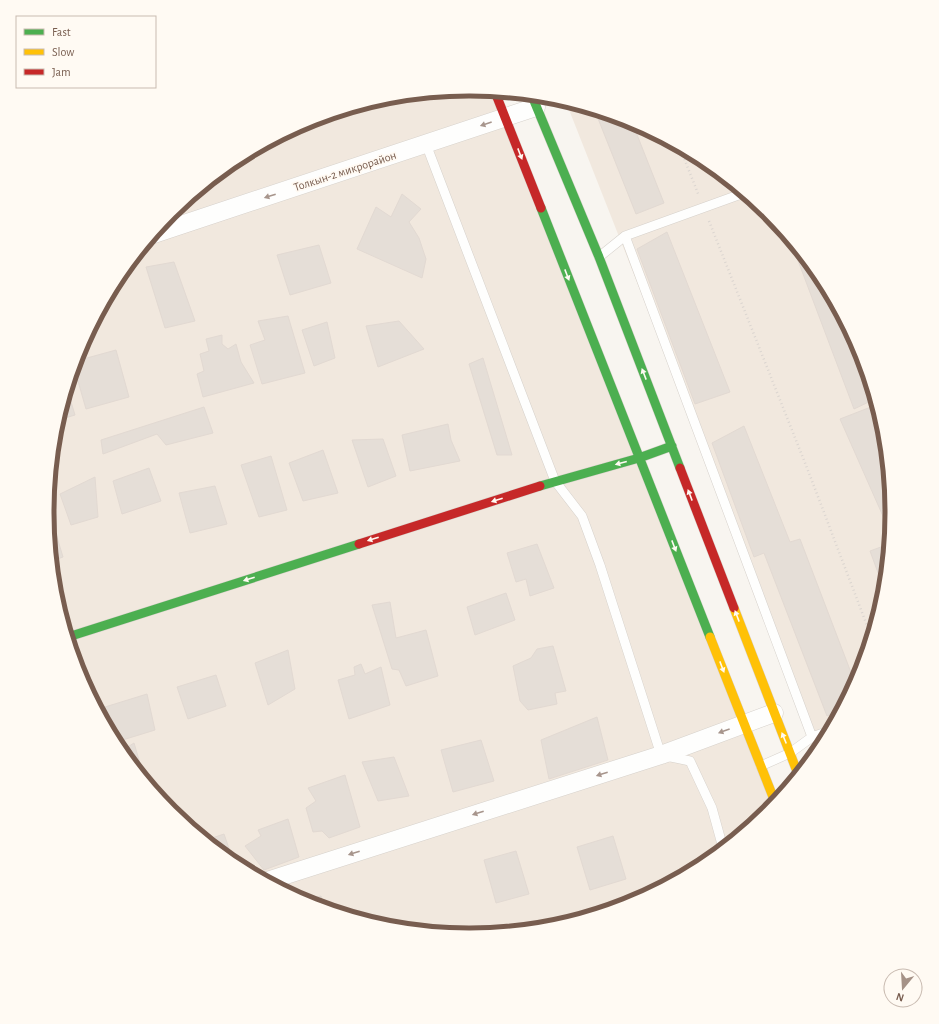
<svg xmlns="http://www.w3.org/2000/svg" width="939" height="1024" font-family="'Alegreya Sans',sans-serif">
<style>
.residential{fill:#f1e8de}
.building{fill:#e5ded7;stroke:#e2d9d2}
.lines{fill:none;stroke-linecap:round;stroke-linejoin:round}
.lane-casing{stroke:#d6d1cb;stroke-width:10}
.street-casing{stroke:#d6d1cb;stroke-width:19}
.fast-casing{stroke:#d8d2cc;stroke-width:10}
.slow-casing{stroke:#d8d2cc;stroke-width:10}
.jam-casing{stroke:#d8d2cc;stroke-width:10}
.path{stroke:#dbd5d0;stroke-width:2.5;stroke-dasharray:1 3;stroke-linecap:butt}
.lane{stroke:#fefefd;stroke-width:9}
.street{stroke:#fefefd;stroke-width:18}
.fast{stroke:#4caf50;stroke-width:9}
.slow{stroke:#ffc107;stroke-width:9}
.jam{stroke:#c62828;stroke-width:9}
.oneway{fill:#a7958c}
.oneway2{fill:#fffaf3}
.labels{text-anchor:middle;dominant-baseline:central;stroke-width:3.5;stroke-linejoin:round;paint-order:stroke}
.street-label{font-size:12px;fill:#785d4f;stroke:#fffaf3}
.rim{fill:none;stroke:#785d4f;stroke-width:5}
</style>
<rect width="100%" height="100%" fill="#f8f5f0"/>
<path class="residential" d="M470,90L491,92L778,799L768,811L704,863L631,902L552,926L469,934L387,926L308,902L235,863L171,811L118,747L79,673L55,594L47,512L55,429L79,350L118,277L171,213L235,161L308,122L387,98Z
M566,102L631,122L704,161L768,213L821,277L860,351L884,430L892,512L884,595L860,674L820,747Z"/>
<path class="building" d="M595,111L632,122L664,203L636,214Z
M402,194L421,209L409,222L419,238L426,259L422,278L357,249L376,207L391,217Z
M667,232L730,392L695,404L637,249Z
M319,245L331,283L290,295L277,255Z
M797,249L821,277L860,351L875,399L854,409L794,250Z
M174,262L195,321L165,328L146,267Z
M288,316L305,373L262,384L250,345L265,340L258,321Z
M399,321L424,349L378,367L366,326Z
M327,322L335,358L314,366L302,330Z
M222,335V344L228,349L236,344L241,362L254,383L203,397L197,374L204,371L200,354L209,351L206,339Z
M116,350L129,397L86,409L74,367L76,361Z
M483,358L512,455H497L469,364Z
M67,389L75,415L58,420Z
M876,405L884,430L892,512L890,532L840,419Z
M204,407L213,433L166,445L157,434L103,454L101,440Z
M448,424L451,440L460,461L410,471L402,435Z
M744,426L790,542L800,539L855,683L841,709L827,716L764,553L754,557L712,443Z
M383,439L396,476L368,487L352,440Z
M323,450L338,493L303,501L289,463Z
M271,456L287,510L259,517L241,465Z
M149,468L161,501L122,514L113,481Z
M95,477L98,517L71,525L60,494Z
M215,486L227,524L190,533L179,493Z
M53,524L63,557L52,561L48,526Z
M537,544L554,588L530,596L526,579L516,582L507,553Z
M889,544L884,589L870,551Z
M506,593L515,620L475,635L467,607Z
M390,602L396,638L426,630L438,676L406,686L399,670L392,669L372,605Z
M553,646L566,691L555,693L557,704L528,710L520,701L513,666L531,658L537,649Z
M288,650L295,689L268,705L255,663Z
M361,664L365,674L381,667L390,705L349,719L338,680L355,675L354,667Z
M216,675L226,706L188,719L177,687Z
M147,694L155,730L116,742L112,735L105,707Z
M597,717L608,760L549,779L541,740Z
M481,740L494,781L453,792L441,750Z
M134,743L145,780L123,753V750Z
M394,757L409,796L378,801L362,762Z
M345,775L360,827L329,838L322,831L313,832L306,808L316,801L308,788Z
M288,819L299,857L264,870L245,846L261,836L258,830Z
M224,834L234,863L206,840Z
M613,836L626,879L590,890L577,847Z
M516,851L529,894L496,903L484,860Z
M321,896L324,907L304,900Z"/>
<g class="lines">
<g class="lane-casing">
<path id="lane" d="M426,144L555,481L582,516L600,565L661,755L690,761L712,808L723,848
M625,236L812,737
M599,257L625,236L744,193
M761,766L790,753L812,737L829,731"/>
</g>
<g class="street-casing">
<path id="street" d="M154,234L536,107
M267,881L661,755L774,713"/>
</g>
<g class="fast-casing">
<path id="fast" d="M532,96L599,257L680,468
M541,208L710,637
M540,486L639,458L672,446
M68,637L359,544"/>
</g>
<g class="slow-casing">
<path id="slow" d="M734,608L798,774
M710,637L775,802"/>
</g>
<g class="jam-casing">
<path id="jam" d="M495,92L541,208
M680,468L734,608
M359,544L540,486"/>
</g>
<path class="path" d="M680,148L699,196
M709,221L809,473L871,636"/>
<use href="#lane" class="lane"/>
<use href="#street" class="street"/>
<use href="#fast" class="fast"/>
<use href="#slow" class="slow"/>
<use href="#jam" class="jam"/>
</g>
<defs><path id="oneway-solid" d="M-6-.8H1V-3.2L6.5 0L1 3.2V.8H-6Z"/></defs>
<g class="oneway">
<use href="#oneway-solid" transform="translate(486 124) rotate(161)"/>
<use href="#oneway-solid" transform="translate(270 196) rotate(162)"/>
<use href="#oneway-solid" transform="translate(724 731) rotate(160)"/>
<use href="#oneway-solid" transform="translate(602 774) rotate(162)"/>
<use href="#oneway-solid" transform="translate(478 813) rotate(162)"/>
<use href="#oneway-solid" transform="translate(354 853) rotate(162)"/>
</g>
<g class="oneway2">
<use href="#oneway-solid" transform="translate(520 154) rotate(69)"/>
<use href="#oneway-solid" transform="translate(567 275) rotate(69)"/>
<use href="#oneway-solid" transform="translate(644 374) rotate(-111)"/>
<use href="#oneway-solid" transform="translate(621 463) rotate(165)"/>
<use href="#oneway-solid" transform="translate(690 495) rotate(-111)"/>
<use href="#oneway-solid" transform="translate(497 500) rotate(162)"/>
<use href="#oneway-solid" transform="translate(373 539) rotate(162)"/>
<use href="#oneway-solid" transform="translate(674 546) rotate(69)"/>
<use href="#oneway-solid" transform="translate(249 579) rotate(162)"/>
<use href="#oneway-solid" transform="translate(737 616) rotate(-111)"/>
<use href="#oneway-solid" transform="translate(722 667) rotate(69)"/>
<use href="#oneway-solid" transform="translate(784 738) rotate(-112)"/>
</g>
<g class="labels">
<g class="street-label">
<text transform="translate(345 171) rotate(-18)">Толкын-2 микрорайон</text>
</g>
</g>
<path d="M0 0H939V1024H0ZM469 96H470A415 415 0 0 1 885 511V513A415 415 0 0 1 470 928H469A415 415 0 0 1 54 513V511A415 415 0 0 1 469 96Z" fill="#fffaf3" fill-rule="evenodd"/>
<path class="rim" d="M469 96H470A415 415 0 0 1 885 511V513A415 415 0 0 1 470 928H469A415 415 0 0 1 54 513V511A415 415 0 0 1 469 96Z"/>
<rect x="16" y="16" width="140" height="72" fill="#fffaf3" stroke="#c9bbb1"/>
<rect x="24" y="29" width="20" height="6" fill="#4caf50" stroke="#c9bbb1"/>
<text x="52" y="36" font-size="12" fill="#785d4f">Fast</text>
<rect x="24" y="49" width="20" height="6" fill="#ffc107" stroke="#c9bbb1"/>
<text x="52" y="56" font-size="12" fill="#785d4f">Slow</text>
<rect x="24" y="69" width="20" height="6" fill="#c62828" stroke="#c9bbb1"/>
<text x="52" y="76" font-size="12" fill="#785d4f">Jam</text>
<g transform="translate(903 988) rotate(198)"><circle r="19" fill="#fffaf3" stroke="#c9bbb1"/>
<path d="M0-3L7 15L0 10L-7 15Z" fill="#a59287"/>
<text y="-6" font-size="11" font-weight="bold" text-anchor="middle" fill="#785d4f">N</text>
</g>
</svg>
